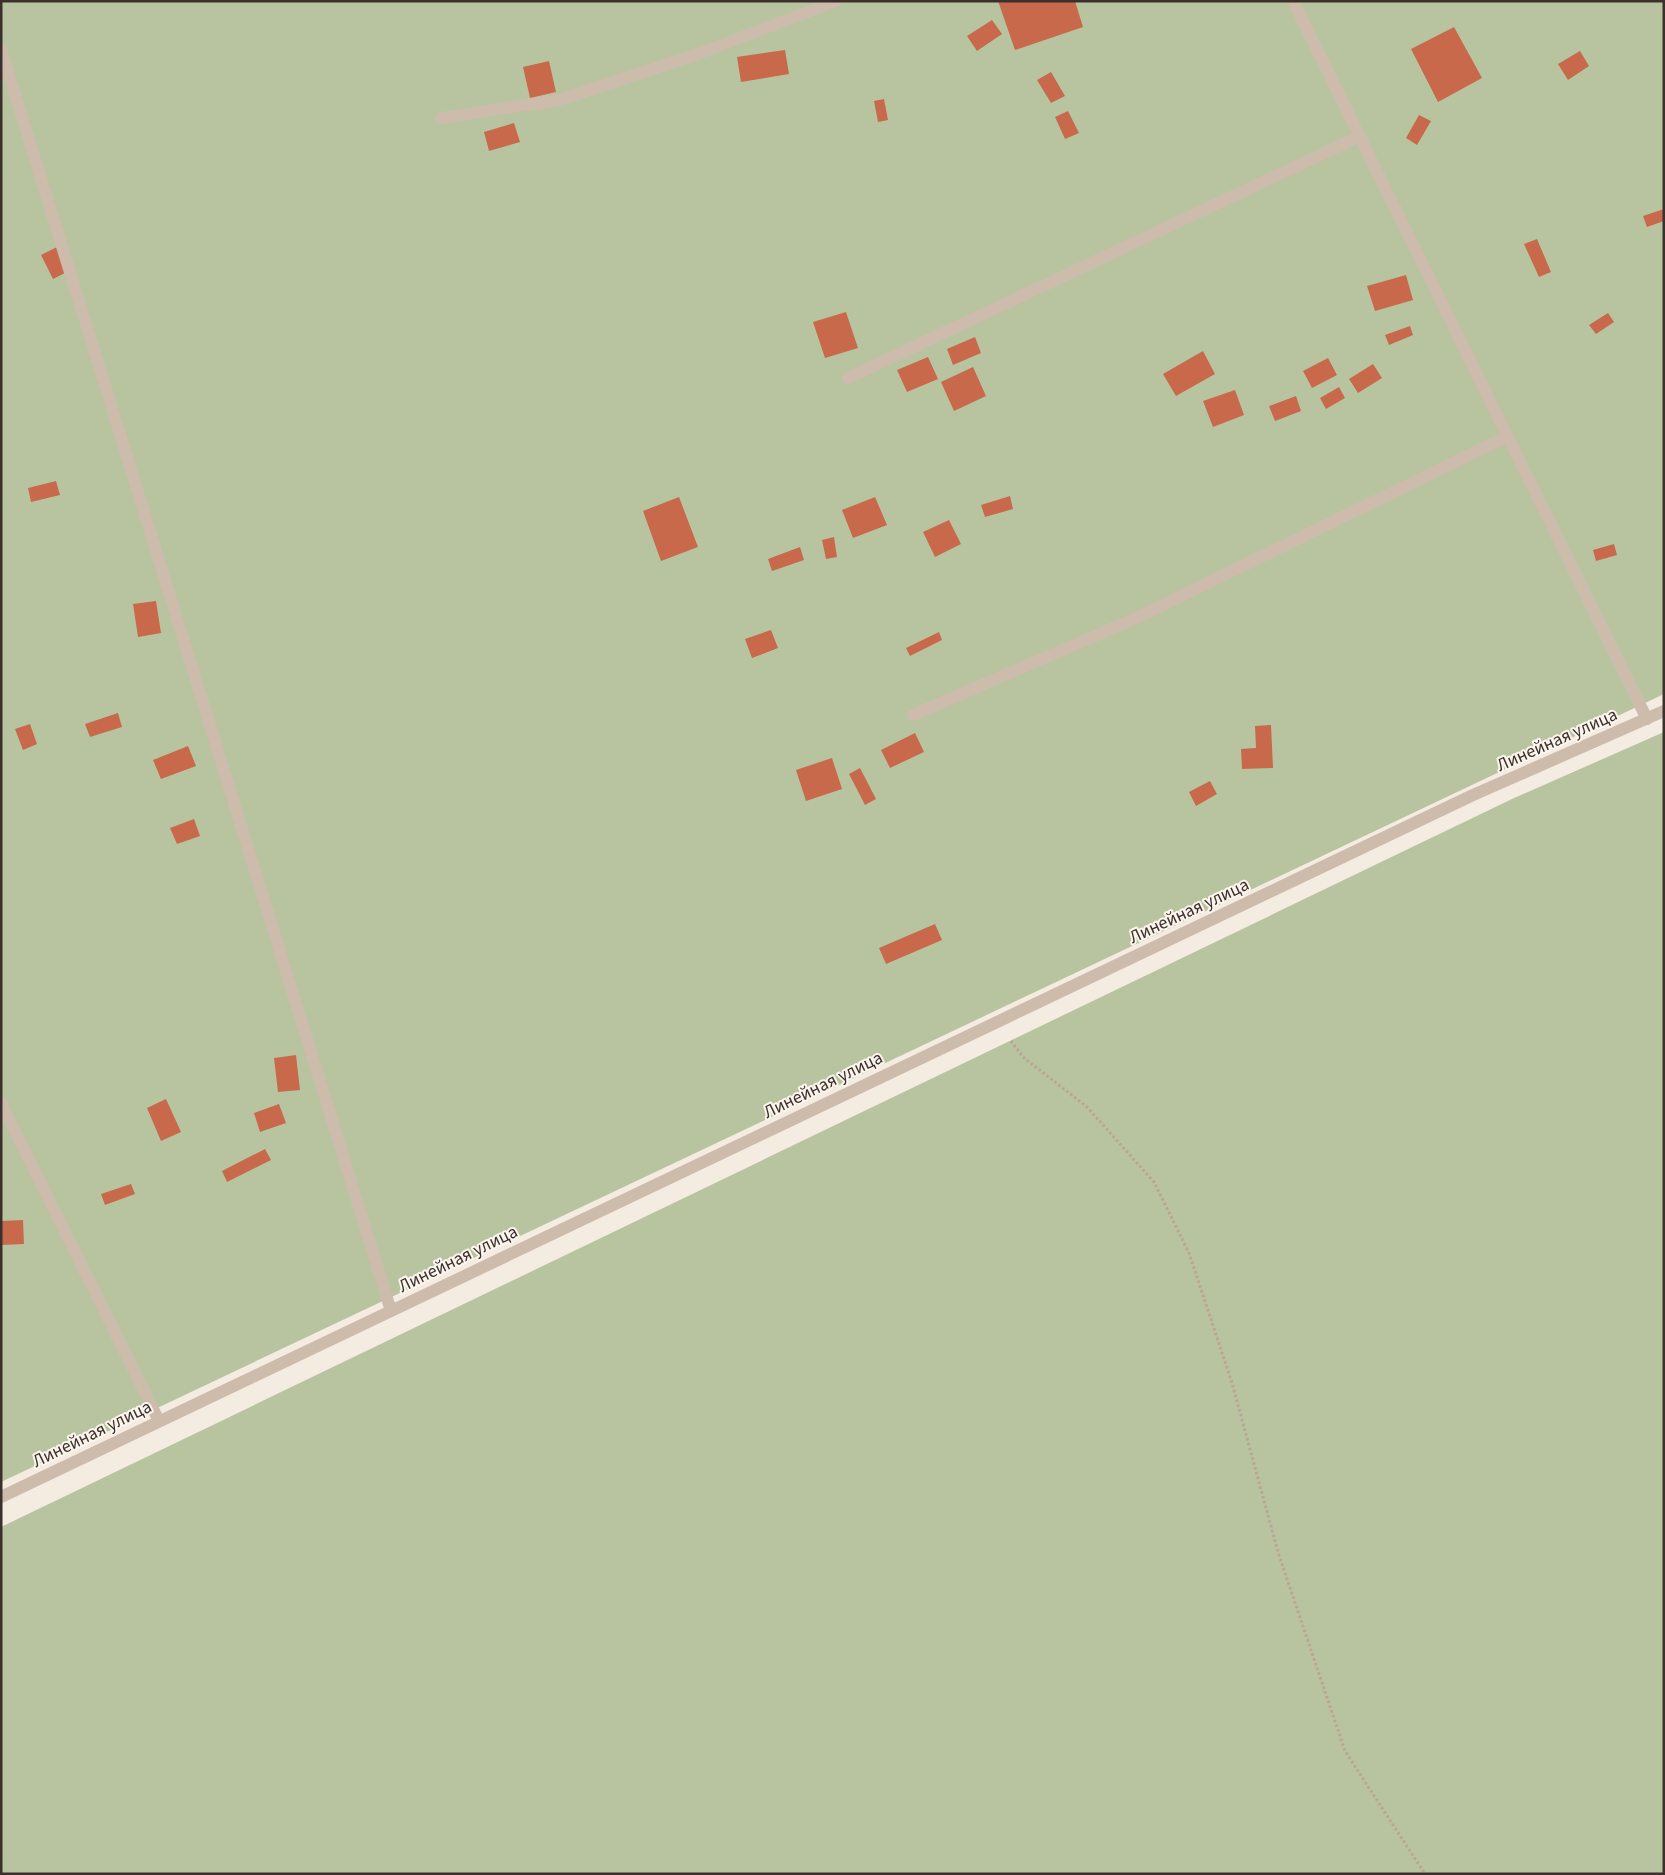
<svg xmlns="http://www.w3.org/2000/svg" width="1665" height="1875" font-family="'Source Sans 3',sans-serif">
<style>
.green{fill:#b8c4a0}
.building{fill:#c8694b}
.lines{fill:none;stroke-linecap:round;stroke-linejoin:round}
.path{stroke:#b9a596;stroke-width:3;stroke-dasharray:2.5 2.5;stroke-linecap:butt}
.lane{stroke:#cdbbac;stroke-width:12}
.street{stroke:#cdbbac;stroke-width:12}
.labels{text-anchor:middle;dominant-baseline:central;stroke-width:4;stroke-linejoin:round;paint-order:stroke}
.street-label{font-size:18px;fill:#3b302b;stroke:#fbf5ee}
</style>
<rect width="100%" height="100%" fill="#f4ebe1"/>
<path class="green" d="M1,1H1664V694L1,1482Z
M1664,732V1874H1V1527L1512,799Z"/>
<path class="building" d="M998,1H1075L1083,27L1015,50Z
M992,20L1002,34L977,51L967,36Z
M1454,27L1482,78L1438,102L1411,49Z
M785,50L789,74L741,82L737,57Z
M1580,51L1589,66L1568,80L1558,64Z
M549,61L556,92L530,98L523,67Z
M1051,72L1065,96L1051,103L1037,80Z
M884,99L888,120L878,122L874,101Z
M1068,111L1079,133L1065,139L1055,117Z
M1419,115L1431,121L1417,145L1406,138Z
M514,123L520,142L489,151L484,132Z
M1664,209V221L1647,227L1643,216Z
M1537,239L1551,272L1539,277L1524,244Z
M57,247L69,271L53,279L41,255Z
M1406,275L1413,300L1375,311L1367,286Z
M846,312L858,348L825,358L813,322Z
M1608,313L1614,322L1596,334L1589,325Z
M1410,326L1413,335L1389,345L1385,335Z
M975,337L981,353L953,365L947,349Z
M1203,351L1215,374L1176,396L1163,374Z
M928,357L938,379L907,392L897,370Z
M1328,358L1337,375L1312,388L1303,371Z
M1373,364L1382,378L1358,393L1349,379Z
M973,367L986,396L954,411L941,382Z
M1339,387L1345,398L1326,409L1320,398Z
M1235,390L1244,415L1213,427L1203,401Z
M1296,396L1301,411L1275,421L1269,406Z
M56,481L60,495L31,502L28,488Z
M1010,496L1013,509L985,517L981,505Z
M679,497L698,547L661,561L643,511Z
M875,497L887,525L853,538L842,510Z
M949,520L961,544L935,557L923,532Z
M834,537L837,557L826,559L822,540Z
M1614,544L1617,555L1596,561L1593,550Z
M800,547L804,560L772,571L768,559Z
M156,601L161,633L138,637L133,604Z
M771,630L778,648L752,658L745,639Z
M939,632L942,640L910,656L906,648Z
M118,713L122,727L90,737L85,724Z
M30,724L37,744L23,750L15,729Z
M1271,725L1273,768L1242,769L1241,749L1256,748L1255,726Z
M915,733L924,752L890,768L881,750Z
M188,746L196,766L161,779L153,760Z
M832,758L842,789L806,801L796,770Z
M860,768L876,799L865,805L849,774Z
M1210,781L1217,794L1196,806L1189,792Z
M194,819L200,836L177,844L170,828Z
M935,924L942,940L886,964L879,948Z
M296,1055L300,1090L278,1092L274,1058Z
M166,1099L181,1132L161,1141L147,1108Z
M279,1104L286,1123L260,1132L254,1113Z
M265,1149L271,1160L227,1182L222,1171Z
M131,1184L135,1194L105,1205L101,1194Z
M23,1220L24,1244L1,1245V1221Z"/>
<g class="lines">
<path class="path" d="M1011,1041L1023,1057L1087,1107L1154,1182L1189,1253L1232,1383L1278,1552L1345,1751L1425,1874"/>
<path class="lane" d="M1293,1L1647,719
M1,49L391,1311
M441,118L559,100L695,55L836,1
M848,378L1360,136
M913,715L1134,619L1508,436
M1,1103L159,1421"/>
<path class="street" d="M1,1497L1320,868L1473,795L1664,711"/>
</g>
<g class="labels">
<g class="street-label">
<text transform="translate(1557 740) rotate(-24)">Линейная улица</text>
<text transform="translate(1189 911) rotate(-25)">Линейная улица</text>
<text transform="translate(823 1085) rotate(-26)">Линейная улица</text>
<text transform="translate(458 1259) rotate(-26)">Линейная улица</text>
<text transform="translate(92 1434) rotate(-26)">Линейная улица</text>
</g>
</g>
<rect width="1665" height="1875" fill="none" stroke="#3b302b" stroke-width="5"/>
</svg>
